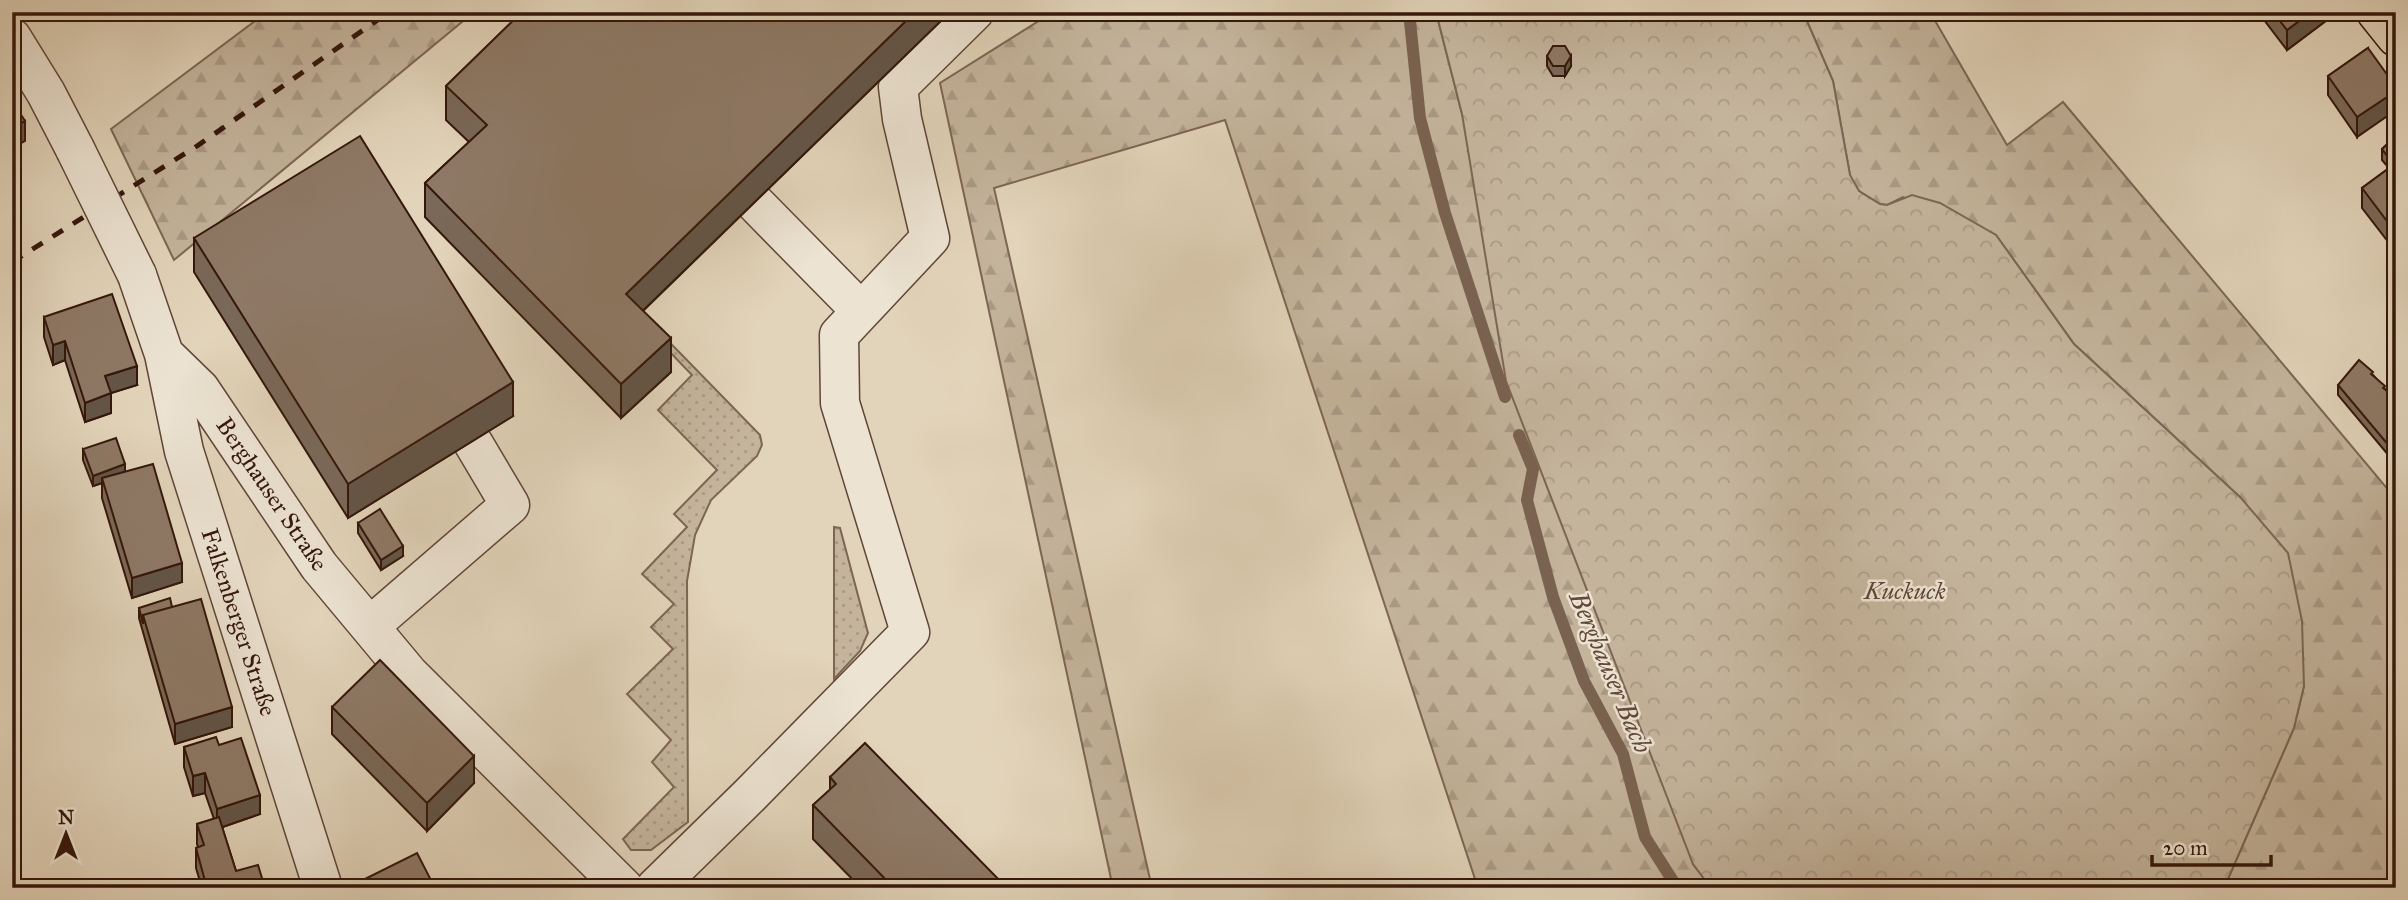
<svg xmlns="http://www.w3.org/2000/svg" width="2408" height="900" font-family="'IM FELL Great Primer',serif">
<style>
.grass{fill:url(#grass-dots);stroke:#7c6654;stroke-width:2}
.forest{fill:url(#forest-firs);stroke:#7c6654;stroke-width:2}
.park{fill:url(#park-crowns);stroke:#7c6654;stroke-width:2}
.lines{fill:none;stroke-linecap:round;stroke-linejoin:round}
.stream{stroke:#796250;stroke-width:12}
.minor-casing{stroke:#604637;stroke-width:41}
.major-casing{stroke:#34170b;stroke-width:41}
.minor{stroke:#ece3d2;stroke-width:38}
.major{stroke:#e2d4ba;stroke-width:38}
.rail{stroke:#34170b;stroke-width:5;stroke-dasharray:12 12;stroke-linecap:butt}
.minor-bridge-casing{stroke:#604637;stroke-width:41;stroke-linecap:butt}
.minor-bridge{stroke:#ece3d2;stroke-width:38}
.wall{fill:#7a6858;stroke:#34170b;stroke-width:2}
.shaded-wall{fill:#635547;stroke:#34170b;stroke-width:2}
.building{fill:#8e7966;stroke:#34170b;stroke-width:2}
.labels{text-anchor:middle;dominant-baseline:central;stroke-width:5;stroke-linejoin:round;paint-order:stroke}
.street-label{font-size:24px;fill:#34170b;stroke:#ece3d2}
.park-label{font-size:24px;font-style:italic;fill:#5f4636;stroke:#ece3d2}
.water-label{font-size:26px;font-style:italic;fill:#624939;stroke:#ece3d2}
</style>
<defs>
<pattern id="grass-dots" width="8" height="8" patternUnits="userSpaceOnUse" patternTransform="scale(1.75)"><rect width="8" height="8" fill="#c4b49c"/><path d="M2 2h.1M6 6h.1" fill="none" stroke="#a99a85" stroke-width="1.8" stroke-linecap="round"/></pattern>
<pattern id="forest-firs" width="22" height="20" patternUnits="userSpaceOnUse" patternTransform="scale(1.75)"><rect width="22" height="20" fill="#c4b49c"/><path d="M5 1l3.5 6h-7zM16 11l3.5 6h-7z" fill="#a99a85"/></pattern>
<pattern id="park-crowns" width="20" height="18" patternUnits="userSpaceOnUse" patternTransform="scale(1.75)"><rect width="20" height="18" fill="#c4b49c"/><path d="M2 6a3 3 0 1 1 6 0M12 15a3 3 0 1 1 6 0" fill="none" stroke="#a99a85"/></pattern>
</defs>
<rect width="100%" height="100%" fill="#e2d4ba"/>
<filter id="stains"><feTurbulence type="fractalNoise" baseFrequency=".00286" numOctaves="4"/><feColorMatrix values="0 0 0 0 .2 0 0 0 0 .09 0 0 0 0 .02 0 0 0 .5 -.17"/></filter>
<radialGradient id="worn" r=".72"><stop offset=".6" stop-color="#630" stop-opacity="0"/><stop offset="1" stop-color="#630" stop-opacity=".3"/></radialGradient>
<path class="grass" d="M641,313L760,435L762,445L757,456L711,500L695,535L687,581L688,822L651,850H631L623,839L674,787L652,762L671,740L627,694L673,649L651,627L674,604L642,574L687,527L674,514L717,470L658,410L692,375L637,318Z
M834,527L840,528L868,633L860,651L834,679Z"/>
<path class="forest" d="M267,12H474L174,260L111,129Z
M1053,12H1436L1462,114L1693,864L1711,888H1478L1225,120L994,188L1152,888H1113L940,83Z
M1803,12H1930L2007,145L2063,102L2396,499V888H2224L2294,728L2304,686L2241,498L2074,344L1996,235L1903,197L1887,205L1880,204L1859,191L1853,183L1850,175L1833,81Z"/>
<path class="park" d="M1436,12H1803L1833,81L1850,175L1859,191L1880,204L1887,205L1912,195L1940,203L1996,235L2074,344L2241,498L2288,553L2302,621L2304,686L2294,728L2224,888H1711L1693,864L1506,381L1462,114Z"/>
<g class="lines">
<path class="stream" d="M1409,12L1420,118L1445,213L1505,397
M1519,435L1533,469L1527,500L1553,597L1584,681L1623,754L1645,837L1673,881"/>
<g class="minor-casing">
<path id="minor" d="M12,38L46,93L75,149
M754,202L861,311
M137,275L164,354L184,451L323,888
M164,354L200,389L319,566L409,674L624,888
M370,626L510,505L472,441
M655,888L750,795L910,632L840,403L839,335L930,238L902,119L898,87L974,12"/>
</g>
<g class="major-casing">
<path id="major" d="M2376,12L2396,37"/>
</g>
<use href="#minor" class="minor"/>
<use href="#major" class="major"/>
<path class="rail" d="M12,262L197,146L389,12"/>
<g class="minor-bridge-casing">
<path id="minor-bridge" d="M75,149L137,275"/>
</g>
<use href="#minor-bridge" class="minor-bridge"/>
</g>
<path class="wall" d="M522,12H950L643,311L671,372L621,418L425,217V183L469,142L446,120V86Z
M2258,12H2327V20L2287,50Z
M2368,48L2357,137L2328,95V76Z
M1547,56L1571,66L1565,76H1553L1547,66Z
M2396,136V252L2362,208V188L2389,168L2382,160V149Z
M194,238L513,416L348,518L194,272Z
M44,317L137,385L111,393V413L85,422L65,360L53,365L44,337Z
M2373,375L2385,389L2396,398L2395,463L2338,395V385Z
M83,449L125,472L182,582L132,598L102,498V483L93,486L83,460Z
M358,523L403,556L381,570L358,533Z
M172,607L232,727L175,744L139,618V608Z
M332,707L474,783L427,831L332,734Z
M219,745L260,814L222,827L236,871L265,888H202L196,868V848L198,847L197,844V824L214,819L205,793L193,796L184,767V747Z
M830,777L1007,888H861L813,839V805L830,790Z"/>
<path class="shaded-wall" d="M915,12H950L626,327V294Z
M2311,12H2327V20L2287,50V30Z
M1571,56V66L1565,76V66Z
M2396,91V110L2357,137V117Z
M25,121V141L12,148V128Z
M671,338V372L621,418V384Z
M65,341V360L53,365V345Z
M137,366V385L105,395V376Z
M513,382V416L348,518V484Z
M111,393V413L85,422V403Z
M125,464V474L102,478V483L93,486V476Z
M403,546V556L381,570V560Z
M182,563V582L132,598V578Z
M232,707V727L175,744V724Z
M474,756V783L427,831V803Z
M205,773V793L193,796V776Z
M260,795V814L217,829V809Z"/>
<path class="building" d="M522,12H915L626,294L671,338L621,384L425,183L487,125L446,86Z
M2273,12H2311L2287,30Z
M1553,46H1565L1571,56L1565,66H1553L1547,56Z
M2368,48L2396,87V91L2357,117L2328,76Z
M12,101L25,121L12,128Z
M360,136L513,382L348,484L194,238Z
M2396,136V163L2394,165L2382,149Z
M2396,163V233L2362,188Z
M112,294L137,366L105,376L111,393L85,403L65,341L53,345L44,317Z
M2359,360L2373,372L2371,374L2385,386L2383,388L2396,398L2395,401L2396,402L2395,453L2338,385Z
M116,438L125,464L93,476L83,449Z
M153,464L182,563L132,578L102,478Z
M380,509L403,546L381,560L358,523Z
M170,598L172,607L143,615V624L139,608Z
M201,599L232,707L175,724L143,615Z
M380,660L474,756L427,803L332,707Z
M216,737L219,745L241,738L260,795L217,809L205,773L193,776L184,747Z
M865,743L1007,888H894L813,805L836,784L830,777Z
M219,817L236,871L258,865L265,888H207L196,848L204,845L197,824Z
M417,853L435,888H368L363,880Z"/>
<g class="labels">
<g class="street-label">
<text transform="translate(272 494) rotate(56)">Berghauser Straße</text>
<text transform="translate(239 622) rotate(72)">Falkenberger Straße</text>
</g>
<g class="park-label">
<text x="1905" y="591">Kuckuck</text>
</g>
<g class="water-label">
<text transform="translate(1611 672) rotate(67)">Berghauser Bach</text>
</g>
</g>
<rect width="2408" height="900" fill="none" stroke="#e2d4ba" stroke-width="42"/>
<rect x="14" y="14" width="2380" height="872" fill="none" stroke="#34170b" stroke-width="3.5"/>
<rect x="21" y="21" width="2366" height="858" fill="none" stroke="#34170b" stroke-width="2"/>
<g transform="translate(66 834)" stroke="#ece3d2" stroke-width="5" paint-order="stroke">
<path d="M0-5L12 26L0 18L-12 26Z" fill="#34170b"/>
<text y="-10" font-size="19" font-weight="bold" text-anchor="middle" fill="#34170b">N</text>
</g>
<path d="M2152 855v10h119v-10" fill="none" stroke="#34170b" stroke-width="3.5"/>
<text x="2163" y="855" font-size="21" fill="#34170b" stroke="#ece3d2" stroke-width="5" paint-order="stroke">20 m</text>
<rect width="100%" height="100%" filter="url(#stains)"/>
<rect width="100%" height="100%" fill="url(#worn)"/>
</svg>
